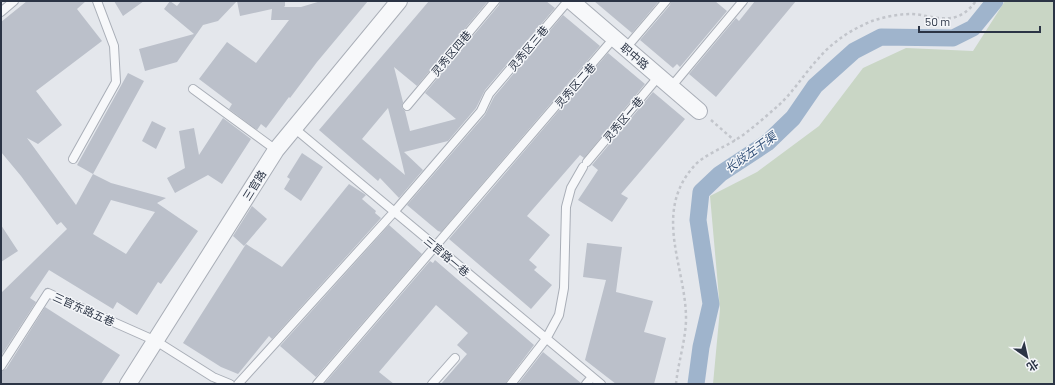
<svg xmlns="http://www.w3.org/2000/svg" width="1055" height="385" font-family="Barlow,'Noto Sans SC',sans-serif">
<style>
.green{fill:#c9d6c5}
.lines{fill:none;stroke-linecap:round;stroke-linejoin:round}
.canal{stroke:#9fb4cc;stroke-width:17}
.building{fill:#bbc0ca;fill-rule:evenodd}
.service-casing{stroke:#a9aeb7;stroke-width:10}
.minor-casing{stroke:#a9aeb7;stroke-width:18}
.path{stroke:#c2c5cb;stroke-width:2.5;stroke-dasharray:3 3;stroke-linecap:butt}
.service{stroke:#f7f8fa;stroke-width:8}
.minor{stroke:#f7f8fa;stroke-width:16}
.labels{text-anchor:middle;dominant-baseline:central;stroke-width:3;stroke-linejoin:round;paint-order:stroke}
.street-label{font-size:11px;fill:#2b3445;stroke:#f4f6f9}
.water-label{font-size:12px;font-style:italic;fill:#34527a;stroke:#f4f6f9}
</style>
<rect width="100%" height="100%" fill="#e4e7ec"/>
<path class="green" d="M1005,1H1054V384H713L720,309L710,196L757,172L819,126L863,68L906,48L973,51Z"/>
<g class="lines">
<path class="canal" d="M696,384L701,347L711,304L698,220L701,192L720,174L767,143L793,118L815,86L854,51L881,37L953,38L973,28L995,1"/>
</g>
<path class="building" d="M27,1H86L77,9L102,41L36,91L62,125L38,144L27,138L76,205L93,174L111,183L166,198L157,203L198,231L161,284L158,282L137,315L117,302L113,309L49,270L30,298L36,302L1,356V293L67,229L61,222L57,225L21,176L1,152V22ZM111,200L155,212L126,254L93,234Z
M114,1H144L123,16Z
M170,1L177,6L181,1H237L218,21L203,25L177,62L145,71L139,49L194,34L164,9Z
M237,1H285V6L284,7H301L321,1H368L317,62L290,98L289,97L266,128L261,124L257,130L229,109L232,104L199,79L227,42L256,63L289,20H271L272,9L240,16Z
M429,1H488L417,86L394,67L403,102L402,108L405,111L410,131L456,119L425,93L499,5L500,1H546L555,8L485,90L476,108L448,141L404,152L423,170L399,198L380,178L378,181L319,130ZM388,108L400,154L405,175L362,139Z
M594,1H659L632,33Z
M671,1H715L727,11L680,67L677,64L673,68L640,40L670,5Z
M755,1H796L716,97L689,74L736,18L739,21Z
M563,15L600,46L441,232L438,231L407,205L485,115L494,97Z
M608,53L645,84L584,158L580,155L527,216L550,235L529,260L537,267L534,270L552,285L531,309L449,239Z
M128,73L144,81L93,174L77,165Z
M653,92L685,119L621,194L628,198L612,222L578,200L598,170L592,165Z
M223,118L251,139L222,184L208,175L175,193L167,178L185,168L179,131L194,128L199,155Z
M152,121L166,128L156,149L142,141Z
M302,153L323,167L301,201L284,189L290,179L287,177Z
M349,184L366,195L362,199L376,211L375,213L381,218L272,339L269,336L238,374L221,367L183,343L246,244L282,267Z
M252,206L267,219L244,246L233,236Z
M1,225L18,251L1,262Z
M389,225L422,254L316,377L280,346Z
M587,243L622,247L616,292L653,301L644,332L666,338L654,384H616L585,360L606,280L583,277Z
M435,260L534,345L507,381L506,384H441L467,354L457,345L468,333L436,305L379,372L394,384H324L430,261L433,263Z
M45,307L120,355L101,384H1V371L6,369Z
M543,352L581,383V384H518Z"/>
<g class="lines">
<g class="service-casing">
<path id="service" d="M1,12L14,1
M626,48L666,1
M671,87L743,1
M193,89L276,150
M407,106L495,1
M294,128L601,384
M73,159L116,82L114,46L97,1
M587,162L659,76
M1,366L48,293L156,341L213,377L230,384
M238,384L394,212L481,111L489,94L568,1
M317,384L614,38
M432,384L455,358
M511,384L546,339L559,315L564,288L566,207L571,188L583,167
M586,384L592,377"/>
</g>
<g class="minor-casing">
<path id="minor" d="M571,1L699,111
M128,384L276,150L399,1"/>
</g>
<path class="path" d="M711,120L735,141
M676,384C678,363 685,343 686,321C687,268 651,213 695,165C703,156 724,147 734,141C750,131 765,117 779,105C794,91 804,74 818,59C832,42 852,29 872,21C884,17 898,14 911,14C916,14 921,15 926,16C948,20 961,21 976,1"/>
<use href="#service" class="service"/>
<use href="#minor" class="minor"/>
</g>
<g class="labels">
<g class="street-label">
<text transform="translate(528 48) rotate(-50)">灵秀区三巷</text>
<text transform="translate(451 53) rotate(-50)">灵秀区四巷</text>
<text transform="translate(635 56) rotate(40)">职中路</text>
<text transform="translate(575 85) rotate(-49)">灵秀区二巷</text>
<text transform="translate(623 119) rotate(-50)">灵秀区一巷</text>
<text transform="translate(254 185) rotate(-58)">三官路</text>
<text transform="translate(447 256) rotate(40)">三官路一巷</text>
<text transform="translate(84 309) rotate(24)">三官东路五巷</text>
</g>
<g class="water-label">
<text transform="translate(750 152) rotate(-36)">长歧左干渠</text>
</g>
</g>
<rect width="1055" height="385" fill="none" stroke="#2b3445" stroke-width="4"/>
<g transform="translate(1027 357) rotate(146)" stroke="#f4f6f9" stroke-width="3" paint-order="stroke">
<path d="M0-3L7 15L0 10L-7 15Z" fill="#2b3445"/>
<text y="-6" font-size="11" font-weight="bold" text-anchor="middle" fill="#2b3445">北</text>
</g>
<path d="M919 26v6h121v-6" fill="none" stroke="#2b3445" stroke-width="2"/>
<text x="925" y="26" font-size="12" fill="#2b3445" stroke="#f4f6f9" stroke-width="3" paint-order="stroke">50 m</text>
</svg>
